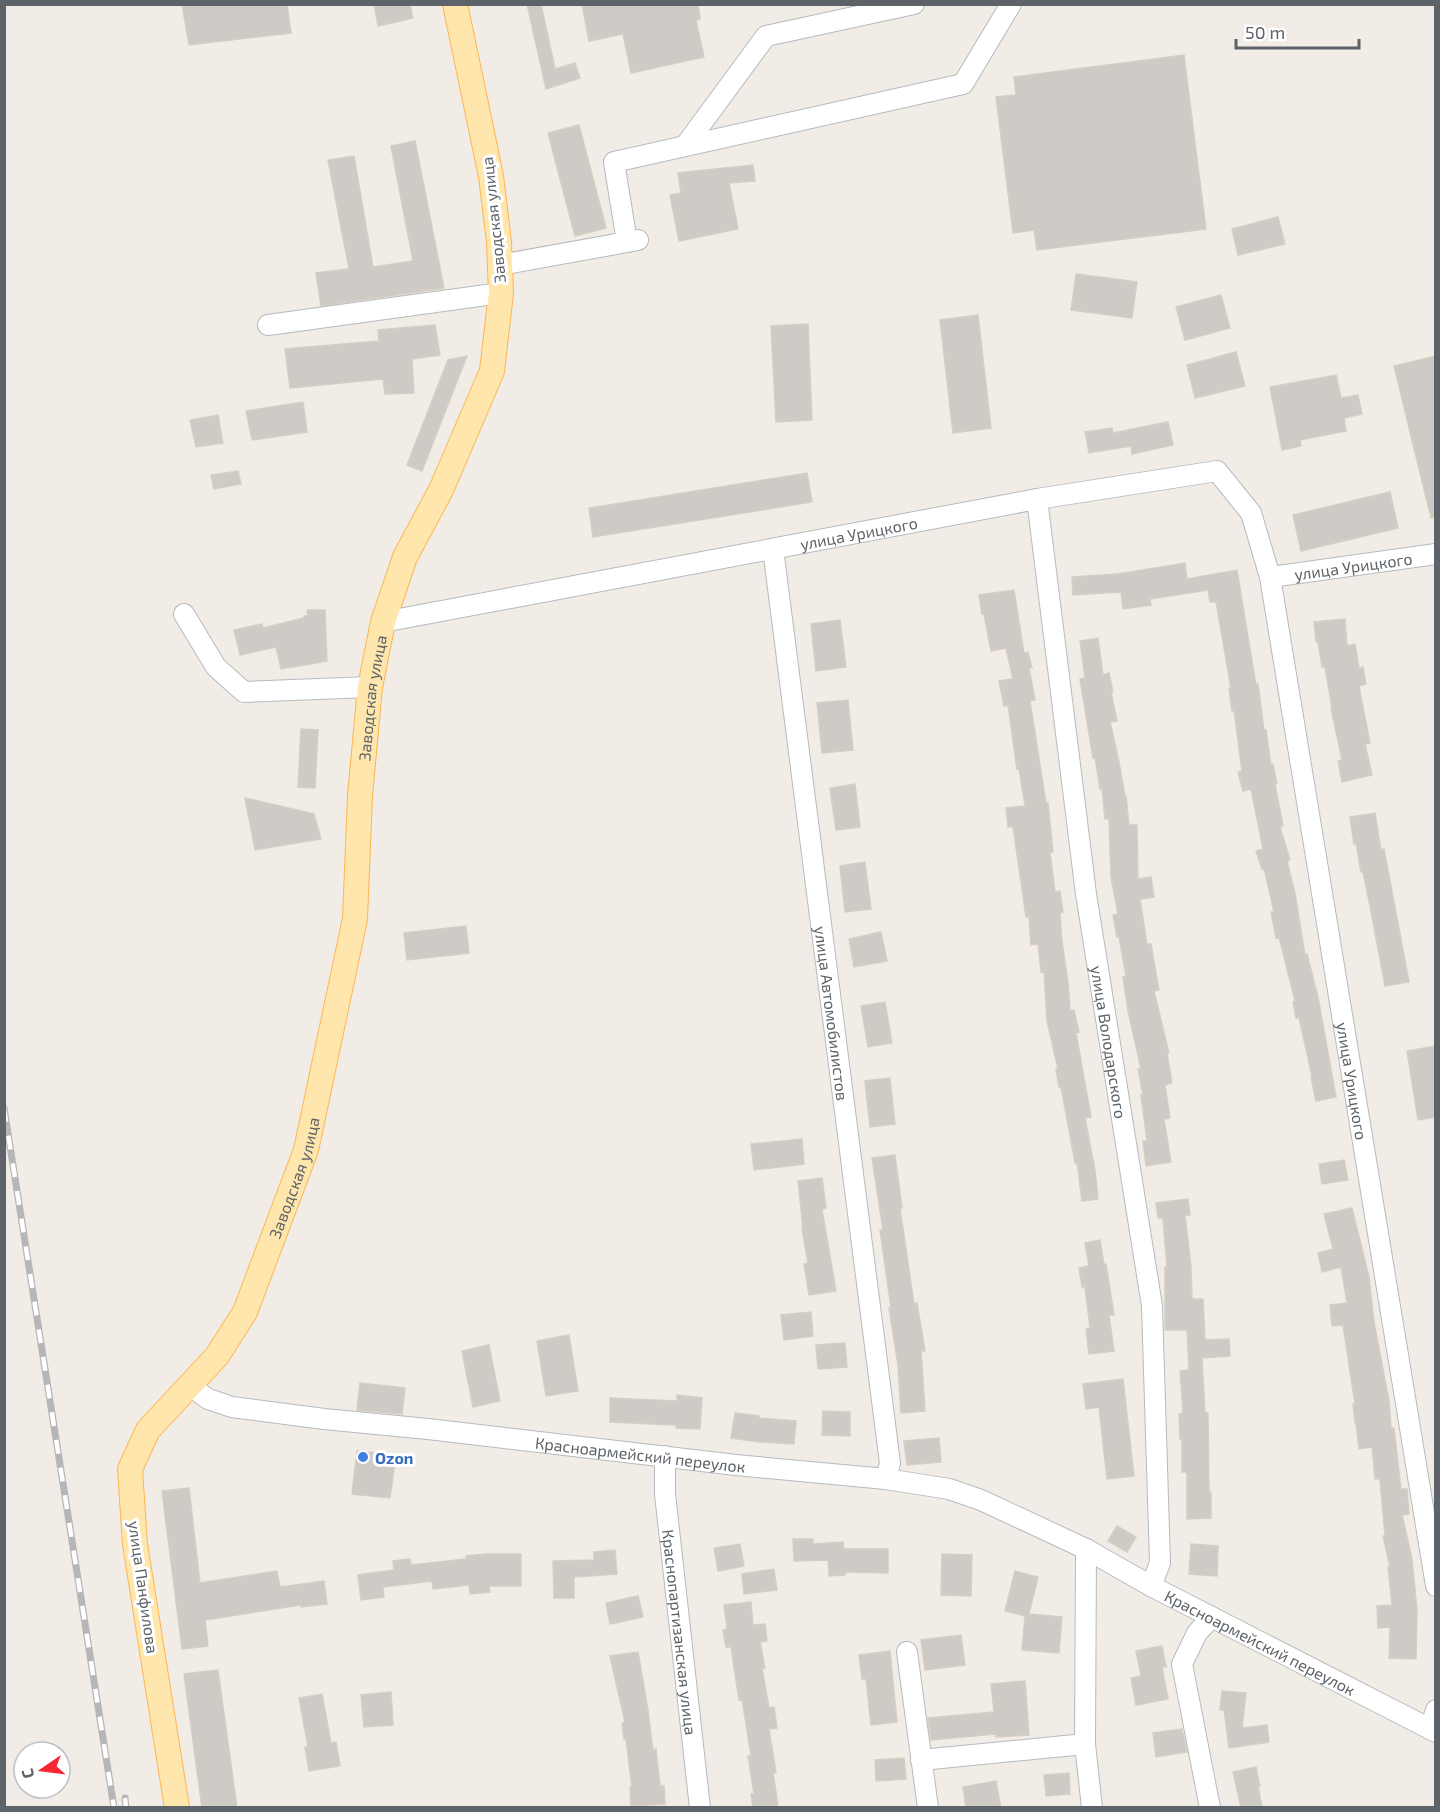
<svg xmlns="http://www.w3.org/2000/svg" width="1440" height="1812" font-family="'Exo 2',sans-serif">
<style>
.building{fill:#cecac5;stroke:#d6cec3;stroke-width:1.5}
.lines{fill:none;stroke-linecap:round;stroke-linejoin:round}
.minor-casing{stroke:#b6babe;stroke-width:22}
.major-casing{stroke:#fdb553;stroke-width:26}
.minor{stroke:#fff;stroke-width:20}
.major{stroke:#ffe6ad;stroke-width:24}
.rail-casing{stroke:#b5b6b7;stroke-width:7}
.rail{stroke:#fff;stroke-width:4.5;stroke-dasharray:14;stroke-linecap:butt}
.shop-dot{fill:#3f7fe0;stroke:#fff;stroke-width:2}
.labels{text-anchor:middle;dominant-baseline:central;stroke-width:6;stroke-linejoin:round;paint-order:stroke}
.street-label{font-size:16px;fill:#5d6368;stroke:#fff}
.shop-label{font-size:16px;font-weight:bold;fill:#366cbe;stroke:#fff;text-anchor:start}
</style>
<rect width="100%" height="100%" fill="#f1ede6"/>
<path class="building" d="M182,4H287L291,33L189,45Z
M374,4H410L413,18L378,26Z
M527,4H541L555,69L575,63L580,78L546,89Z
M582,4H698L700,19L696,20L704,57L631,73L623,34L589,41Z
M1184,55L1206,229L1037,250L1034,230L1013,233L996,97L1016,95L1014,77Z
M579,125L606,228L575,236L548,133Z
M415,141L444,288L321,306L316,273L349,269L328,160L354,156L373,267L413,261L391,146Z
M753,165L755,181L729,183L738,229L679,241L670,195L681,193L678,173Z
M1278,217L1285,244L1238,255L1232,229Z
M1076,274L1137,282L1132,318L1071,310Z
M1221,295L1230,328L1185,340L1176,307Z
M978,315L991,428L953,433L940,320Z
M808,324L812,420L776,422L771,326Z
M435,325L440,355L412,359L414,393L385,394L383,379L290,388L285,349L379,341L378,330Z
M1236,352L1245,386L1195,398L1187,365Z
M467,356L422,471L407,465L448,360Z
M1436,356V517L1431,518L1394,366Z
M1336,375L1341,398L1358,395L1362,414L1344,418L1346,431L1300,440L1301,446L1282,450L1270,387Z
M303,402L307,432L252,440L246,411Z
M218,415L223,443L196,447L190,420Z
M1168,422L1173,445L1132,454L1131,446L1089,453L1085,432L1112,428L1113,433Z
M238,471L241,484L214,489L211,475Z
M807,473L812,502L593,537L589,508Z
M1390,492L1398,528L1301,551L1293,515Z
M1185,563L1187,579L1237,570L1256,685L1258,684L1264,730H1266L1271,765L1273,764L1277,783L1275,784L1283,826L1280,827L1290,860L1287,861L1295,893L1305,955L1307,954L1318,997L1336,1097L1316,1101L1311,1077L1312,1076L1299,1018H1296L1293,1002L1295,1001L1279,937L1276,938L1271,912H1274L1264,868L1262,869L1256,851L1263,849L1251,789L1243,791L1238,772L1242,771L1234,711H1232L1229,688H1231L1216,602H1210L1208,590L1150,599L1151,605L1123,609L1121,592L1073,595L1072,577L1118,574Z
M1014,590L1024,653L1028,652L1032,668H1029L1035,700L1030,701L1046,803H1048L1053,852H1050L1055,892L1060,891L1063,912L1060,913L1062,942L1068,982L1070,1011L1074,1010L1079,1032L1076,1033L1091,1117L1085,1118L1095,1170L1098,1199L1082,1201L1077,1162L1075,1163L1061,1087H1059L1056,1069H1058L1047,1021L1044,971L1041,972L1038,944L1031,945L1029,917H1026L1013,827H1008L1006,808L1025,806L1019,768L1017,769L1008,705L1004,706L999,681L1013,679L1006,648L991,651L984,614H982L979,595Z
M307,610H325L327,661L281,669L276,647L240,655L234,630L262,624L263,628L304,618V616H308Z
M1345,619L1347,646L1355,644L1359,668L1363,667L1366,684L1359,686L1370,743L1365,744L1372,775L1342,782L1338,761L1342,760L1331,708H1332L1325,667H1322L1318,642H1316L1314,622Z
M840,620L846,667L816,671L811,624Z
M1098,638L1103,675L1109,673L1113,692H1111L1117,721L1110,722L1119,762L1125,796H1126L1129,825H1137L1138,879L1151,877L1154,897L1140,899L1147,944H1151L1154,962L1159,990L1154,991L1169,1053H1167L1172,1083L1165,1085L1170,1118L1164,1119L1171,1162L1146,1166L1143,1141H1147L1141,1095H1143L1138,1069H1141L1128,1011L1123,977L1126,976L1119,937H1117L1113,915L1118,914L1111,877L1109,819H1105L1102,788L1100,789L1095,757L1093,758L1080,679L1085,678L1080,641Z
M848,700L853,750L822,753L817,703Z
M301,729L318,730L315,788L298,787Z
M855,784L860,827L836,830L830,788Z
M245,798L314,814L321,839L255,850Z
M1375,813L1381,850L1384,849L1409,982L1385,986L1370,906L1363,872H1361L1356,843L1354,844L1350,817Z
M865,862L871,909L845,912L840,866Z
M466,926L469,953L407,960L404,933Z
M881,932L887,961L854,967L849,939Z
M885,1002L892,1043L868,1047L861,1006Z
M1436,1046V1117L1418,1120L1407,1051Z
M890,1078L895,1124L870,1127L865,1081Z
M802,1139L804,1164L754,1170L751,1144Z
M895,1155L902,1208H900L914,1304L917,1303L925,1351H921L925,1411L901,1413L898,1365L889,1308H891L880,1230H883L872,1158Z
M1344,1160L1348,1180L1322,1184L1319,1164Z
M822,1178L826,1208L822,1209L836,1291L809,1295L804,1264L808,1263L802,1229H803L798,1181Z
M1188,1199L1190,1215H1185L1191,1266L1192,1299H1203L1205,1340L1229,1339L1230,1356L1202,1358L1205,1413H1208L1209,1492H1211V1518L1187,1519V1472H1182V1438L1180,1439L1179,1414L1183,1413L1180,1371L1189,1370L1187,1330H1165V1267H1167L1163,1218H1158L1156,1203Z
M1352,1208L1369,1277L1374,1322L1389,1401L1391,1428H1394L1401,1489H1407L1409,1514L1402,1515L1412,1559L1417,1610L1416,1659L1389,1658L1390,1627L1378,1628L1377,1606L1392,1605L1388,1567H1390L1383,1536H1385L1380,1479H1375L1372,1447L1359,1449L1356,1423H1355L1353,1404H1355L1343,1325L1332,1326L1330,1305L1347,1303L1341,1267L1322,1272L1318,1253L1333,1249L1324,1214Z
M1100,1240L1104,1264H1106L1114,1315H1109L1114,1351L1089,1354L1086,1329L1090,1328L1085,1287H1082L1079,1268L1089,1266L1085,1243Z
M811,1312L813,1336L784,1340L781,1315Z
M569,1335L578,1391L546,1396L537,1341Z
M845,1343L847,1367L818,1369L816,1345Z
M489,1345L500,1401L473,1407L462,1351Z
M1123,1379L1134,1476L1107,1479L1099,1407L1086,1409L1083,1384Z
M360,1383L405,1388L402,1414L357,1410Z
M677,1395L702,1398L700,1429L676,1428V1425L610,1422V1398L677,1401Z
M823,1411L850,1412V1436L822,1435Z
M735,1413L759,1416V1418L796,1421L794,1444L760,1442L731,1438Z
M939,1438L941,1462L907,1465L904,1441Z
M357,1451L396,1455L390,1498L352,1494Z
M189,1488L200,1583L277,1571L280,1587L324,1581L327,1604L301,1607V1605L205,1620L208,1646L182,1649L162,1491Z
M1117,1526L1136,1537L1127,1552L1108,1541Z
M793,1539H813V1544L843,1542L844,1549H888V1573L845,1572V1575L829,1576L828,1560L794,1561Z
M740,1544L744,1566L718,1571L714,1548Z
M1191,1544L1218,1546L1217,1576L1189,1574Z
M615,1550L617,1574L574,1577V1598H554L553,1561L594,1560V1552Z
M486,1554H521V1586H489L490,1592L470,1594L469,1585L433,1589L432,1581L383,1587L384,1597L361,1600L358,1575L394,1570L393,1561L410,1559L411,1565L466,1559V1556Z
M942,1554L972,1555L971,1596L941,1595Z
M774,1569L777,1590L744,1594L742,1574Z
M1015,1571L1038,1577L1029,1614L1062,1617L1059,1653L1022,1650L1025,1616L1005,1611Z
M638,1596L643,1617L610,1624L606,1603Z
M751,1602L753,1625L765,1624L767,1641L760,1642L765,1668H762L769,1708L774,1707L777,1728L769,1729L776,1772L773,1773L778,1805L766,1808H753L751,1794H754L748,1756H751L742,1699L739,1700L731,1647H726L723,1630L727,1629L724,1605Z
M961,1635L965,1665L925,1670L921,1640Z
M1162,1646L1166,1667H1162L1168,1699L1136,1705L1131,1678L1141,1676L1136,1651Z
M890,1651L897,1722L871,1725L866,1679H862L859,1655Z
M638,1652L648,1710L653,1750L656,1749L660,1786H664L665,1804L631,1806L630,1787H632L626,1739H624L622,1723L625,1722L610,1656Z
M218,1670L237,1808H202L184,1674Z
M1025,1681L1029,1735L996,1737V1734L931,1740L928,1718L994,1712L991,1684Z
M1222,1691L1246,1693L1242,1728L1267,1725L1269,1742L1229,1748L1224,1710H1220Z
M391,1692L393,1725L364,1727L361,1695Z
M322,1694L331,1743L336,1742L340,1766L309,1771L305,1747H308L299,1698Z
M1182,1729L1187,1752L1156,1757L1153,1733Z
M904,1758L906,1779L876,1781L875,1760Z
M1256,1767L1260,1786H1258L1262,1808H1241L1233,1772Z
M1069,1773L1070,1794L1046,1796L1044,1775Z
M996,1781L1001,1808H966L963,1787Z"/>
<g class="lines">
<g class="minor-casing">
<g id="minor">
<path d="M685,146L766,36L914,4"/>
<path d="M627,242L614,162L963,84L1011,4"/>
<path d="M500,265L638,240"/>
<path d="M268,325L501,293"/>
<path id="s1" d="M1037,499L1086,894L1152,1306L1160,1563L1151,1586"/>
<path id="s2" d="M773,549L890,1463L886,1479"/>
<path id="s3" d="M1270,577L1436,554"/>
<path d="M184,614L216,667L244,692L370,687"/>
<path id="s4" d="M383,622L1037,499L1217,471L1251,513L1270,577L1436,1586"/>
<path id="s5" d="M189,1385L208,1399L232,1407L324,1419L428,1429L736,1465L886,1479L949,1489L981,1500L1086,1549L1151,1586L1436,1732"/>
<path id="s6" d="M665,1456V1494L700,1808"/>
<path d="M1086,1549L1085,1744L1092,1808"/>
<path d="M907,1652L928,1808"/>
<path d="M1430,1729L1436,1710"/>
<path d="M921,1760L1085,1744"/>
<path d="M1210,1808L1182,1664L1197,1633L1212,1617"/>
</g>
</g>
<g class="major-casing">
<g id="major">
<path id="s7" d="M177,1808L135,1544L130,1469L148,1430L217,1356L245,1312L306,1150L355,919L360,796L370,687L383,622L405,557L441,490L492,371L501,293L499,242L491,176L455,4"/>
</g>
</g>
<use href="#minor" class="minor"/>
<use href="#major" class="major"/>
<g class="rail-casing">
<path id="rail" d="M4,1108L114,1808
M125,1798L126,1808"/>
</g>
<use href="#rail" class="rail"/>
</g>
<circle class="shop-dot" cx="363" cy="1457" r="6"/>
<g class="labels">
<g class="street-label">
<text transform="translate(493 220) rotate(-96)">Заводская улица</text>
<text stroke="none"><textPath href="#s4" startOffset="484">улица Урицкого</textPath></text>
<text stroke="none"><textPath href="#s3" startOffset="84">улица Урицкого</textPath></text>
<text stroke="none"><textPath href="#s7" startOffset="1170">Заводская улица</textPath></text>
<text stroke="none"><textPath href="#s2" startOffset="468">улица Автомобилистов</textPath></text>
<text stroke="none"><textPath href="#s1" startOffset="548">улица Володарского</textPath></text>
<text stroke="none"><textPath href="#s4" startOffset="1479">улица Урицкого</textPath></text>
<text stroke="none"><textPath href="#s7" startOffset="682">Заводская улица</textPath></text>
<text stroke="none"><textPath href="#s5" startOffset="460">Красноармейский переулок</textPath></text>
<text transform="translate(144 1587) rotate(82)">улица Панфилова</text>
<text stroke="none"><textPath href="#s6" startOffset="177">Краснопартизанская улица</textPath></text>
<text stroke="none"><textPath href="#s5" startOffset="1118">Красноармейский переулок</textPath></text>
</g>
<g class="shop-label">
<text x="375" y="1457">Ozon</text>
</g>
</g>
<rect width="1440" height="1812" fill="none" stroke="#5d6368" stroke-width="12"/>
<g transform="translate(42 1770) rotate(256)"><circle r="28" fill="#ffffff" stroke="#bec1c3" stroke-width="1.5"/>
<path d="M0-4.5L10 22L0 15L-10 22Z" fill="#f82532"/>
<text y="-9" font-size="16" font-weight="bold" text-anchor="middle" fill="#5d6368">С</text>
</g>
<path d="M1236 39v9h123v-9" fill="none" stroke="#5d6368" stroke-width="3"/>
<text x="1245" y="39" font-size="18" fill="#5d6368" stroke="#ffffff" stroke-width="4.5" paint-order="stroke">50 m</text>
</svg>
